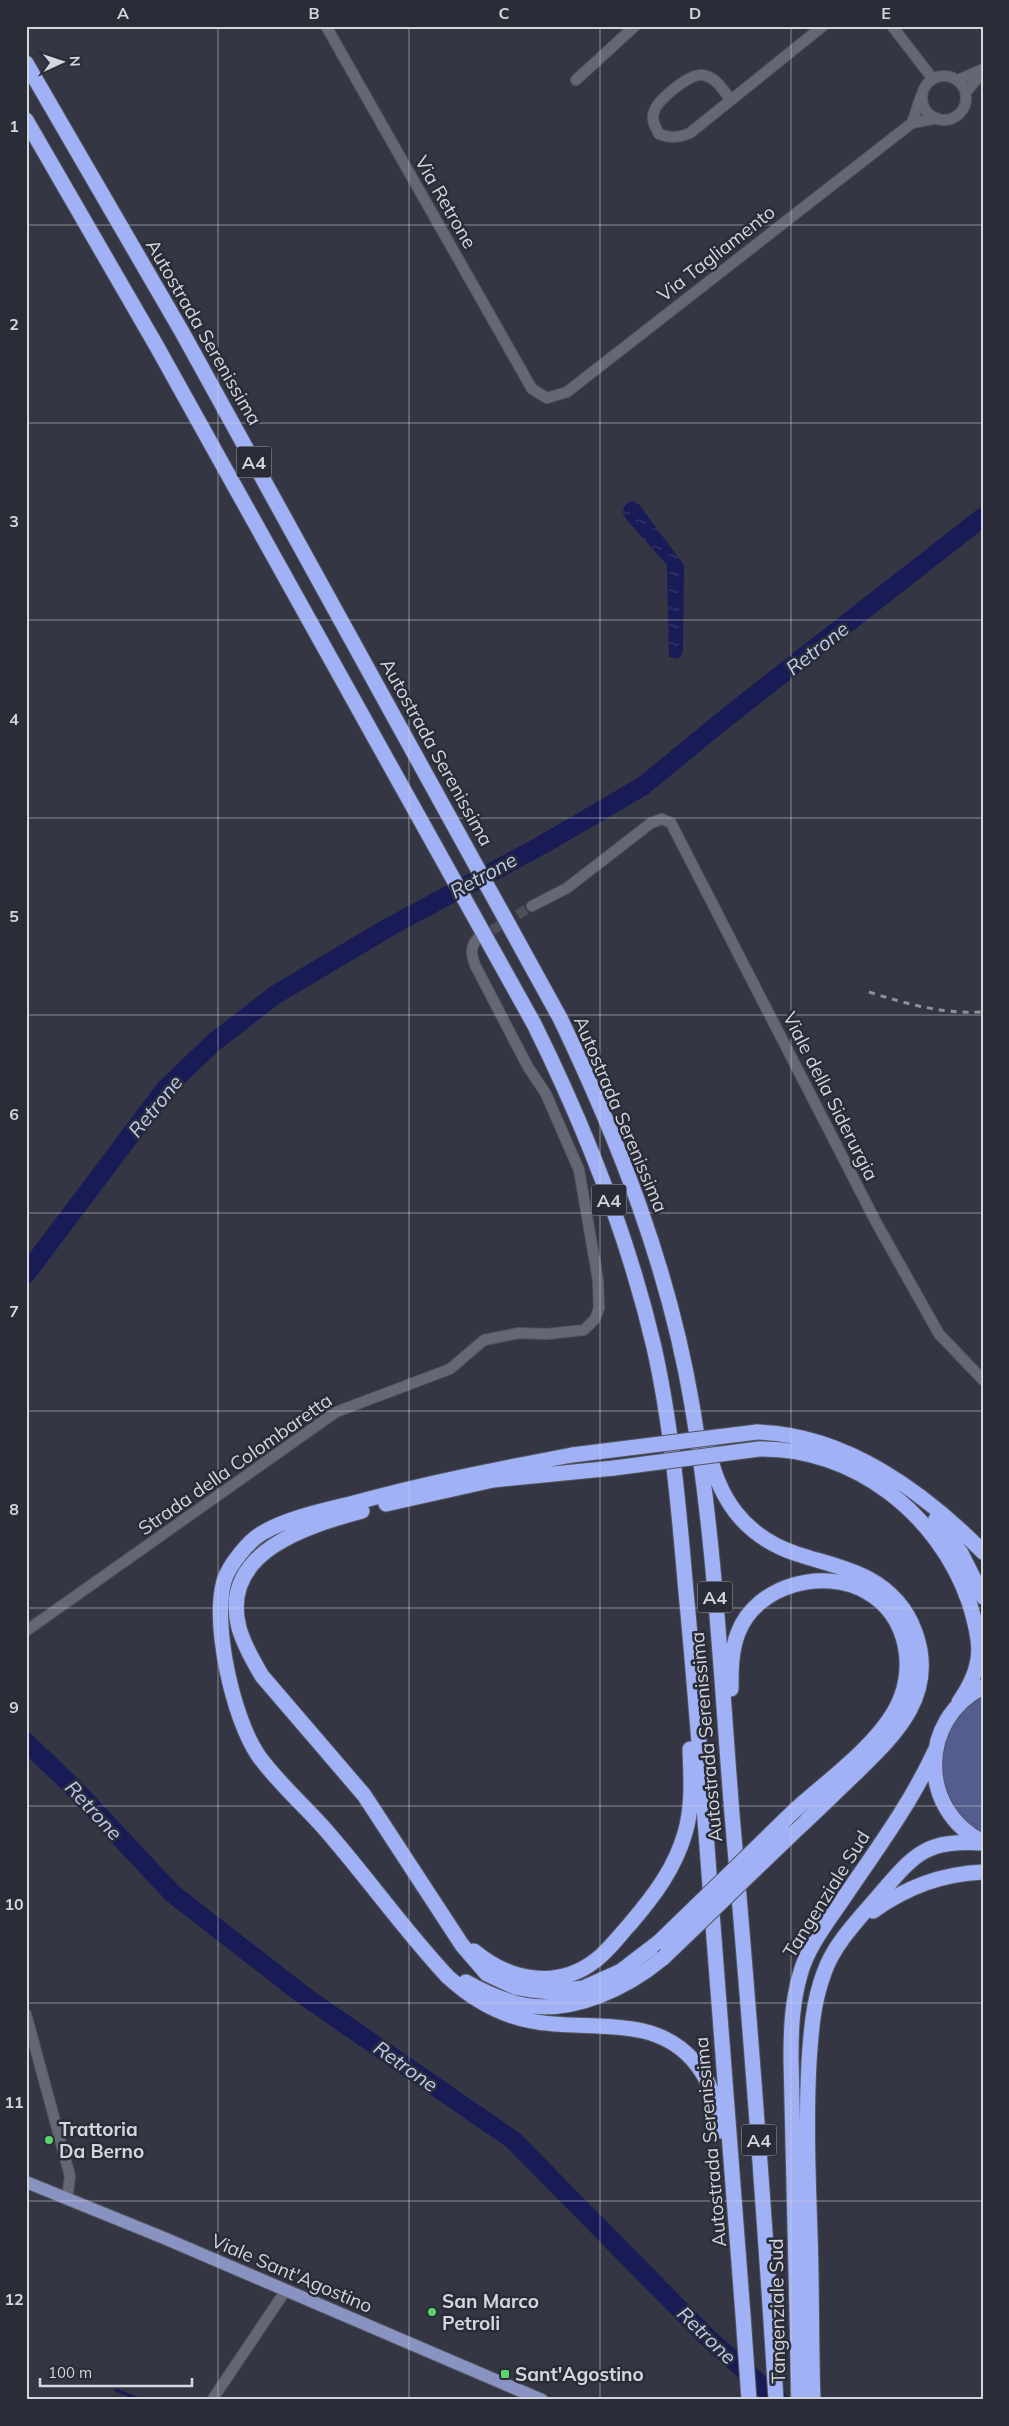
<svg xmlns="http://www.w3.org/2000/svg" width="1009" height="2426" font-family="Mulish,sans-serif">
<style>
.grass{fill:#545e8e}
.water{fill:url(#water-ripples)}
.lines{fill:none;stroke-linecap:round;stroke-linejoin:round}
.stream{stroke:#181b56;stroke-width:3}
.river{stroke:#181b56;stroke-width:19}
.minor-tunnel{stroke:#4c4f5a;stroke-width:10;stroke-dasharray:10 5;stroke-linecap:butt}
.minor-casing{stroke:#53555f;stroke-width:12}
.major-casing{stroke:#53555f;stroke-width:14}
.highway-casing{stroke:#53555f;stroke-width:17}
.minor{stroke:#646774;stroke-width:10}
.major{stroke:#8993c2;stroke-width:12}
.highway{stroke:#a1b1f6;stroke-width:15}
.rail{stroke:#8e919b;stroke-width:3;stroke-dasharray:6 6;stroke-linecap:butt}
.highway-bridge-casing{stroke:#53555f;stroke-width:17;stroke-linecap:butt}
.highway-bridge{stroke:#a1b1f6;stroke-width:15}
.grid{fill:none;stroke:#d4d6de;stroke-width:1;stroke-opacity:0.55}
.poi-dot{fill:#5dd56d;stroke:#2a2d38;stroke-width:2}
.labels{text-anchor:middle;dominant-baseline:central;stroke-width:5;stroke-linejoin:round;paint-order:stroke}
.shield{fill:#2a2d38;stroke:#a1a3ac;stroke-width:1}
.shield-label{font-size:18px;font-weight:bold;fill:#d4d6de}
.street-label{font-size:19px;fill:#d4d6de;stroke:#2a2d38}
.poi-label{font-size:19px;font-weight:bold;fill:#d4d6de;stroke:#2a2d38;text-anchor:start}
.water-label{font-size:20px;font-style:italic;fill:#c0caef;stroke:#2a2d38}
.neatline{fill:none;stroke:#d4d6de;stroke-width:2}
.grid-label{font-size:16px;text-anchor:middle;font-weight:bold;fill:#d4d6de}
</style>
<defs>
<pattern id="water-ripples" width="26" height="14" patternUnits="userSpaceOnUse" patternTransform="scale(1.25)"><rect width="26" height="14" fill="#181b56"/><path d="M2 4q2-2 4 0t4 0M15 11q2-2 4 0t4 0" fill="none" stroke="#393b6e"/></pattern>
</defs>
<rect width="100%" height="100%" fill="#343743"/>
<path class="grass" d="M983,1693V1832C942,1816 930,1757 952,1722C959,1709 971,1701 983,1693Z"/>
<path class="water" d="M632,501L638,503L684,565L683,650L681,657L677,659L669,657L667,565L626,519L622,511L626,504Z"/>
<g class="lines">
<path class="stream" d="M116,2390L141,2400"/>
<path class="river" d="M26,1274L166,1088L213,1043L275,995L391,926L542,845L643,786L727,717L983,517
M26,1742L70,1784L173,1894L307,1998L513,2140L708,2338L778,2400"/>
<path class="minor-tunnel" d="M479,938L532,906"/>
<g class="minor-casing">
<path id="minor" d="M326,26L532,389L547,398L567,392L912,123L937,118
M892,26L933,79
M922 98a22 22 0 1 1 44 0a22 22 0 1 1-44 0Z
M576,80L635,26
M958,80L983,69
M966,92L983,72
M731,100C723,90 715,76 702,75C689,74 657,100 654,112C651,119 655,127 659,134C670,138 678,138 690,133L823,26
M912,123L921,96
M532,906L567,888L651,823L662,819L671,823L876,1222L939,1334L983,1380
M26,1631L336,1412L450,1369L484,1340L519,1333L547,1334L584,1330L595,1319L599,1308L598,1280L579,1170L546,1094L528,1067L475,965C471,954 470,947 478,938
M26,2014L70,2176L67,2200
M212,2400L286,2290"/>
</g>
<g class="major-casing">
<path id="major" d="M26,2182L164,2238L542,2400"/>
</g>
<g class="highway-casing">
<path id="highway" d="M26,63L182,332L560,1018C619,1141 669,1269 692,1405C715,1540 721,1677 732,1814C749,2009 764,2204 776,2400
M26,120L156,345L534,1024C585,1127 628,1236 654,1347C672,1428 679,1510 686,1592C695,1685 702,1779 709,1873C722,2048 737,2224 749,2400
M757,1432C844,1434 923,1491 983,1552
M707,1443C717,1497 743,1536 797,1554C821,1562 847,1567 869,1579C890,1590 907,1609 915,1632C938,1695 895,1735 854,1775C834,1794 814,1814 793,1833
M759,1449C853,1447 939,1514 969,1602C982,1643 985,1665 959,1702
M572,1455C499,1469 426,1483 354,1503C326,1510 288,1518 264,1532C249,1540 229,1565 224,1581C212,1625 233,1718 258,1755C277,1782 303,1804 324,1828C367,1877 404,1930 448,1977C471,1998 500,2015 531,2021C585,2032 650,2013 692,2059C711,2080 717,2104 721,2131
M386,1504L493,1480L614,1468
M362,1511C307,1526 219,1552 239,1628C244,1645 253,1661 262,1676L364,1795L462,1945L487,1974L515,1987L532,1990L551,1992L583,1988L621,1971L659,1942
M936,1519L961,1553L983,1597
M983,1687C919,1719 918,1810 983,1842
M731,1689C731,1670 731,1651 738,1633C756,1585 824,1567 867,1592C909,1616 918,1672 894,1712C872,1749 827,1781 795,1810
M873,1911C907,1887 941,1874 983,1872
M474,1951C510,1981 558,1990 596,1960C609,1950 619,1936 630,1924C654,1896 675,1868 685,1833C693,1806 691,1777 690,1749
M466,1982C484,1992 504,2001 524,2005C573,2014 627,1988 663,1958
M799,2400L791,2058C791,2030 792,2003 800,1975C807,1947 829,1920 845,1896C877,1849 911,1803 935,1751
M813,2400C811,2344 812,2288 810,2233C808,2176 806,2119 809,2062C811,2032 813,2002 824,1973C834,1943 861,1917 881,1893C916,1852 927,1840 983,1843"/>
</g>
<use href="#minor" class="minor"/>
<use href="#major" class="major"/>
<use href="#highway" class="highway"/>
<path class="rail" d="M869,992C907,1004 942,1014 983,1012"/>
<g class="highway-bridge-casing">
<path id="highway-bridge" d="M572,1455L757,1432
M614,1468L759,1449
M659,1942L795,1810
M663,1958L793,1833"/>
</g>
<use href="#highway-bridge" class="highway-bridge"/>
</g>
<path class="grid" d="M218,26V2400M409,26V2400M600,26V2400M791,26V2400M26,225H983M26,423H983M26,620H983M26,818H983M26,1015H983M26,1213H983M26,1411H983M26,1608H983M26,1806H983M26,2003H983M26,2201H983"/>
<g class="poi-dot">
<circle cx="49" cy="2140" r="5"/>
<circle cx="432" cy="2312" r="5"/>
<rect x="500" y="2369" width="10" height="10" rx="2.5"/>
</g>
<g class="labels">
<g class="shield">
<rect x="236.5" y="446.5" width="35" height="31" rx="4"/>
<rect x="591.5" y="1184.5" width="35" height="31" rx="4"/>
<rect x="697.5" y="1581.5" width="35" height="31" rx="4"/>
<rect x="741.5" y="2124.5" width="35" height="31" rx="4"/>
</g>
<g class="shield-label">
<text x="254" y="462">A4</text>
<text x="609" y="1200">A4</text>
<text x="715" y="1597">A4</text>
<text x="759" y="2140">A4</text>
</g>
<g class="street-label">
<text transform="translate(446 202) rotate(60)">Via Retrone</text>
<text transform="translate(716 253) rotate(-38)">Via Tagliamento</text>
<text transform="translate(204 332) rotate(60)">Autostrada Serenissima</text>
<text transform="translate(437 752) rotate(61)">Autostrada Serenissima</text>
<text transform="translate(831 1096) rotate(63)">Viale della Siderurgia</text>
<text transform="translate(621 1114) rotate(67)">Autostrada Serenissima</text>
<text transform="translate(235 1464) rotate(-35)">Strada della Colombaretta</text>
<text transform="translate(706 1737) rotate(-95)">Autostrada Serenissima</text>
<text transform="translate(826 1894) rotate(-58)">Tangenziale Sud</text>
<text transform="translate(710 2142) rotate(-95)">Autostrada Serenissima</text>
<text transform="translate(292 2273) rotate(23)">Viale Sant'Agostino</text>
<text transform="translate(777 2311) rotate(-91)">Tangenziale Sud</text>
</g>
<g class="poi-label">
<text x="59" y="2129">Trattoria<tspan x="59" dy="22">Da Berno</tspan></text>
<text x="442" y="2301">San Marco<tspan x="442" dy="22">Petroli</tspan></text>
<text x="515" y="2374">Sant'Agostino</text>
</g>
<g class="water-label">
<text transform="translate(817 648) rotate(-38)">Retrone</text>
<text transform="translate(483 875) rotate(-29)">Retrone</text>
<text transform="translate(155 1106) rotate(-51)">Retrone</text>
<text transform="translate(94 1810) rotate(47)">Retrone</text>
<text transform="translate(406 2066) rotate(35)">Retrone</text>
<text transform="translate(707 2335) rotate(44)">Retrone</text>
</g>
</g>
<rect width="1009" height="2426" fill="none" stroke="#2a2d38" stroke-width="55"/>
<g transform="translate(62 62) rotate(87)" stroke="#2a2d38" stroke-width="4" paint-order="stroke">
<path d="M0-4L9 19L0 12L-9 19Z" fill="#d4d6de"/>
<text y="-8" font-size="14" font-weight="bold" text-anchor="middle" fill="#d4d6de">N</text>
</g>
<path d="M40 2378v8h152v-8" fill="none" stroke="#d4d6de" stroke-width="2.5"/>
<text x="48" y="2378" font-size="15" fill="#d4d6de" stroke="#2a2d38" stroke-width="4" paint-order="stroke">100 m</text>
<rect x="28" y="28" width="954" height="2370" class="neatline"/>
<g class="grid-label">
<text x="123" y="19">A</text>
<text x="314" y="19">B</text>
<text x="504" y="19">C</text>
<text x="695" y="19">D</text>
<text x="886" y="19">E</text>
<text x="14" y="132">1</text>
<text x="14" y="330">2</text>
<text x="14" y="527">3</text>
<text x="14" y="725">4</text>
<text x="14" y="922">5</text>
<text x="14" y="1120">6</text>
<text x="14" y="1317">7</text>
<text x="14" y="1515">8</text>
<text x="14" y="1713">9</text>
<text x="14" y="1910">10</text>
<text x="14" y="2108">11</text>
<text x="14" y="2305">12</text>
</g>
</svg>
